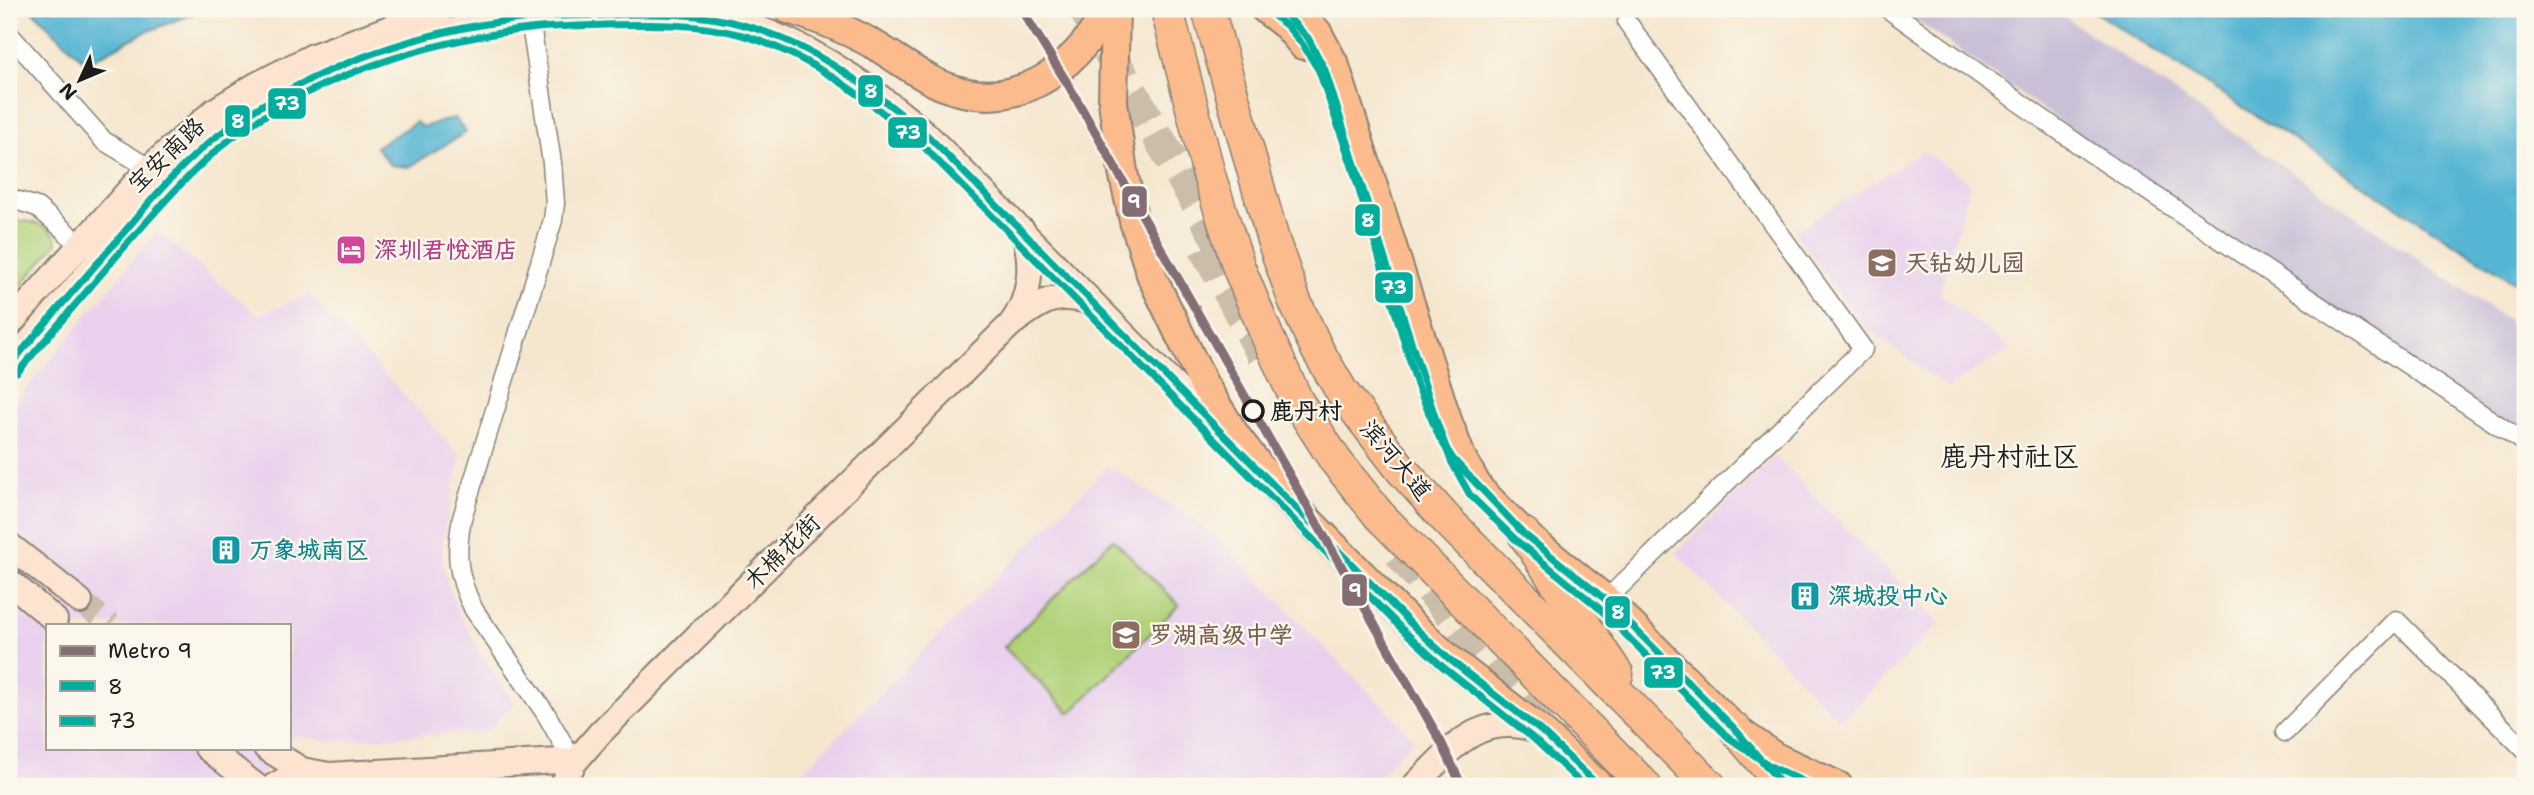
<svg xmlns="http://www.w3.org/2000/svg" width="2534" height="795" font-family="'Shantell Sans','LXGW WenKai TC',sans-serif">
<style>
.built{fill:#e9d1ed}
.industrial{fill:#c9bfd7}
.green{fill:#b2d37a;stroke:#67784b;stroke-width:2}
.water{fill:#55b5d3;stroke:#386878;stroke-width:2}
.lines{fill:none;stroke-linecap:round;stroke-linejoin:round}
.secondary-tunnel{stroke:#cabeaa;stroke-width:24;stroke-dasharray:24 12;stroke-linecap:butt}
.highway-tunnel{stroke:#cabeaa;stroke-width:32;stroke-dasharray:32 16;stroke-linecap:butt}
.street-casing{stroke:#888175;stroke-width:21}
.secondary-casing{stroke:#888175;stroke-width:28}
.primary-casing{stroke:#888175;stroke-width:32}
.highway-casing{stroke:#888175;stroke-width:35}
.street{stroke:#fff;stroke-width:18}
.secondary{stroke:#fde4d1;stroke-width:24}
.primary{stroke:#fbbb8d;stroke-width:28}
.highway{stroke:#fbbb8d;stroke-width:32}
.bus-1-casing{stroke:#fbf7ec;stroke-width:12}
.bus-2-casing{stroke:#fbf7ec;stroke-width:12}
.bus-1{stroke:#01ad9c;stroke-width:7}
.bus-2{stroke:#01ad9c;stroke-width:7}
.metro-1-casing{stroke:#fbf7ec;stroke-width:14}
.metro-1{stroke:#846e74;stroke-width:9}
.stop-dot{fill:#fbf7ec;stroke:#1c1c1c;stroke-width:3.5}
.labels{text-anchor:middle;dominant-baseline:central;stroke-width:5;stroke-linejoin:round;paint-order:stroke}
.street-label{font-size:24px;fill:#1c1c1c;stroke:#fbf7ec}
.hotel-label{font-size:24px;font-weight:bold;fill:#b23c85;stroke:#fbf7ec;text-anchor:start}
.education-label{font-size:24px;font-weight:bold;fill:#785e54;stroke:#fbf7ec;text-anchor:start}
.stop-label{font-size:24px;font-weight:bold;fill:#1c1c1c;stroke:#fbf7ec;text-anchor:start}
.culture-label{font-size:24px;font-weight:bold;fill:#0d838f;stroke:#fbf7ec;text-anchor:start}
.quarter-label{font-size:28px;fill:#1c1c1c;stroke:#fbf7ec}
.line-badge{stroke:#fbf7ec;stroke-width:2.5}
.badge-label{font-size:19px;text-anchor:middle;font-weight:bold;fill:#fff}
</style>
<rect width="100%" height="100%" fill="#fbf7ec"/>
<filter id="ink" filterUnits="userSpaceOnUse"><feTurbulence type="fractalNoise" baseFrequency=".0143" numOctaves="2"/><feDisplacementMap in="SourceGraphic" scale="14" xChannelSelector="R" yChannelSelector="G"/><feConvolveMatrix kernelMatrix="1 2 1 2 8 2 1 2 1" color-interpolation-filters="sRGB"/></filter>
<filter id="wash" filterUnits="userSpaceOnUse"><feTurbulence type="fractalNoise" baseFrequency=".00686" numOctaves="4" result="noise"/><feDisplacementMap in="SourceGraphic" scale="28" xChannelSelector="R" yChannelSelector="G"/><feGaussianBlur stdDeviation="1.57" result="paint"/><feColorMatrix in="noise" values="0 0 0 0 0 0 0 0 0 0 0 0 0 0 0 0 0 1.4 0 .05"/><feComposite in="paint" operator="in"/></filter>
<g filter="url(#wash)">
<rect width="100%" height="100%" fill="#f5e6ce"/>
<path class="built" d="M1924,151L1971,183L1939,294L2011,349L1947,387L1862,325L1794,231Z
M157,231L258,315L310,295L461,456L442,542L444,571L456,608L480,652L514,704L486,731L333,741L294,736L289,742V625H47V748H284L253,786H9V410Z
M1775,456L1940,624L1840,721L1676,553Z
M1108,466L1210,531L1415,739L1367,786H788Z"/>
<path class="industrial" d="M1900,9H2053L2525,332V447Z"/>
<path class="green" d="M9,220C26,221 54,222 57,243L9,300Z
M1113,539L1179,605L1070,713L1004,647Z"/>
<path class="water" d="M31,9H206L143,33L86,63Z
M2090,9H2525V289Z
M455,118L466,132L409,167L390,165L376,147L416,122L422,127Z"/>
</g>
<g filter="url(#ink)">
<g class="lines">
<path class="secondary-tunnel" d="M80,601L111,625"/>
<path class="highway-tunnel" d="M1084,9L1230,261
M1204,247L1263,355
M1399,553L1488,658L1561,737"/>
<g class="street-casing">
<path id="street" d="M1888,9L2088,151L2525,443
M530,18L552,163L555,203L553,220L462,518C455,555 457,576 474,610L546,714L574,763
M9,34L104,141L149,168
M9,198L37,207L64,230L80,247
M1606,600L1863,349L1627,22
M2285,732L2396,620L2525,750"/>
</g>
<g class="secondary-casing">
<path id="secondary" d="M1014,322C1043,301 1054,292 1091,302
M9,325L149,168L214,111L256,85L313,56L442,9
M9,366C43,326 77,286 111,246C147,204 183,161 229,128C304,72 438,25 531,18C556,16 582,16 607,15C660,13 716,12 767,32C827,55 877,93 926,134L1233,445
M9,545L80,601
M9,581L55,620
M207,748L256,786
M266,748L302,770L329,775L559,761L574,763
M274,786L288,778L314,774
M562,786L574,763L600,733L1011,324C1031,298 1034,262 1023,231
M1414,786C1453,747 1480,710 1540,731"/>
</g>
<g class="primary-casing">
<path id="primary" d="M788,9C818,18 849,30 876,46C898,59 918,75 941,85C1014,115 1073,72 1108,9
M1115,9L1113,102L1123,172L1134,221L1152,277L1204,385L1235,435L1276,488L1410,623L1449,659L1541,731L1599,786
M1265,9L1287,26L1303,45
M1294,9L1317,32L1335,66L1447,420L1461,457L1479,489L1524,534L1606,600L1735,729L1775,757L1838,786"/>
</g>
<g class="highway-casing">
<path id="highway" d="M1167,9L1209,175L1239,268L1267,336L1297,401L1335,460L1379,515L1645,786
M1208,9L1273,240L1295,302L1318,351L1342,392L1401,469L1445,518L1710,786
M1524,534L1617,674
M1735,729L1783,786"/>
</g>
<use href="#street" class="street"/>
<use href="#secondary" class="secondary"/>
<use href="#primary" class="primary"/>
<use href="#highway" class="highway"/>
<g class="bus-1-casing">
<path id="bus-1" d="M1265,9L1287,26L1303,45L1319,71L1351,163L1417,385L1439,437L1453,459L1524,534L1606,600L1735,729L1783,786
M9,366C44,325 79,284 115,243C150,201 184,159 229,127C314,66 427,28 531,18C556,15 582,16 607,15C653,13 701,12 747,26C815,45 872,90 926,134L1410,623L1449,659L1541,731L1599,786"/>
</g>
<g class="bus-2-casing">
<path id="bus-2" d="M1287,16L1308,38L1325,70L1437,423L1451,461L1470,495L1517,541L1599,608L1728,737L1770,766L1813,786
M17,373C52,332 86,292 121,251C156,211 190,170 233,137C314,77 430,40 530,29C555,26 580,26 605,25C651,24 697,23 742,35C809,54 866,98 919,142L1403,630L1443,667L1534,739L1584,786"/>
</g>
<use href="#bus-1" class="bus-1"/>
<use href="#bus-2" class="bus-2"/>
<g class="metro-1-casing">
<path id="metro-1" d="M1021,9L1069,86L1441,742L1462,786"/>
</g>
<use href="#metro-1" class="metro-1"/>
</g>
</g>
<defs>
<g id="hotel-square" transform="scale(1.575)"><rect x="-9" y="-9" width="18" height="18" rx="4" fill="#d1479c" stroke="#fbf7ec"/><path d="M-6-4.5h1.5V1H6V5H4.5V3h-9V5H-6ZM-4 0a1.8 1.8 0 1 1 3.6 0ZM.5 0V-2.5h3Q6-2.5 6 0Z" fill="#fff"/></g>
<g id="school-square" transform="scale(1.575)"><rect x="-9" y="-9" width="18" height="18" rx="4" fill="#8d6e63" stroke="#fbf7ec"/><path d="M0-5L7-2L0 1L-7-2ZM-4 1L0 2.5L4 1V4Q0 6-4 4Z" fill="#fff"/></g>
<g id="building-square" transform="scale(1.575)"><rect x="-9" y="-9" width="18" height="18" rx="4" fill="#0f9aa8" stroke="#fbf7ec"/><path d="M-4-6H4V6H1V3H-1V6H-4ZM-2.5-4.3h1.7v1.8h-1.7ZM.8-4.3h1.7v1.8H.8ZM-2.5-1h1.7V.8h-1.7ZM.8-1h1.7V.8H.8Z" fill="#fff"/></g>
</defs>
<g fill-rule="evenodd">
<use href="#hotel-square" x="351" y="250"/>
<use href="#school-square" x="1882" y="263"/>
<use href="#building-square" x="226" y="550"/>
<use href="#building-square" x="1805" y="596"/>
<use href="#school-square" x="1126" y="635"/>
</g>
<circle class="stop-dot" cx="1253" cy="411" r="10"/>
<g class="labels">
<g class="street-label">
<text transform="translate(166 155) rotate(-44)">宝安南路</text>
<text transform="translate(1396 460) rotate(50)">滨河大道</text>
<text transform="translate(782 552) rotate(-45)">木棉花街</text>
</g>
<g class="hotel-label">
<text x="374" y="250">深圳君悦酒店</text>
</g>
<g class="education-label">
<text x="1905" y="263">天钻幼儿园</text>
<text x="1149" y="635">罗湖高级中学</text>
</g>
<g class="stop-label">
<text x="1270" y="411">鹿丹村</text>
</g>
<g class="culture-label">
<text x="249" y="550">万象城南区</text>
<text x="1828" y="596">深城投中心</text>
</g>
<g class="quarter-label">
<text x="2010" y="456">鹿丹村社区</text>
</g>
</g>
<g class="line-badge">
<rect x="857" y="74" width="27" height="34" rx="7" fill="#01ad9c"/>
<rect x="267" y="87" width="40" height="33" rx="7" fill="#01ad9c"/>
<rect x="224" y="104" width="27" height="34" rx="7" fill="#01ad9c"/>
<rect x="887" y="116" width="41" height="33" rx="7" fill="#01ad9c"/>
<rect x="1121" y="185" width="27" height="33" rx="7" fill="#846e74"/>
<rect x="1354" y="203" width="27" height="34" rx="7" fill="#01ad9c"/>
<rect x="1374" y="271" width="40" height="33" rx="7" fill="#01ad9c"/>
<rect x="1341" y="573" width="27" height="34" rx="7" fill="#846e74"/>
<rect x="1604" y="595" width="27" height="34" rx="7" fill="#01ad9c"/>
<rect x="1643" y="656" width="41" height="33" rx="7" fill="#01ad9c"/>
</g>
<g class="badge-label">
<text x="871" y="98">8</text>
<text x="287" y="110">73</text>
<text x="238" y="128">8</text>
<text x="908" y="139">73</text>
<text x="1134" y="208">9</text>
<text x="1368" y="227">8</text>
<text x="1394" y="294">73</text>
<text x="1355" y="597">9</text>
<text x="1618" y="619">8</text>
<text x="1663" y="679">73</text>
</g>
<rect width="2534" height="795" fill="none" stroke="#fbf7ec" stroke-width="35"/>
<rect x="46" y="624" width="245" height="126" fill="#fbf7ec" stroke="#a29f99" stroke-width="2"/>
<rect x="60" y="646" width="35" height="10" fill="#846e74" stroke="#a29f99" stroke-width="2"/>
<text x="108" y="658" font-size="21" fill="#1c1c1c">Metro 9</text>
<rect x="60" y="681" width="35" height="10" fill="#01ad9c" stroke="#a29f99" stroke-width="2"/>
<text x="108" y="694" font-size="21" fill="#1c1c1c">8</text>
<rect x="60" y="716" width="35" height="10" fill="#01ad9c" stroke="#a29f99" stroke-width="2"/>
<text x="108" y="728" font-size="21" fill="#1c1c1c">73</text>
<g transform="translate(80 80) rotate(226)" stroke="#fbf7ec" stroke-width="5" paint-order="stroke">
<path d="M0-5L12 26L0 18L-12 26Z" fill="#1c1c1c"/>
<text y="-10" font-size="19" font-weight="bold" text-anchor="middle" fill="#1c1c1c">N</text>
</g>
</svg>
